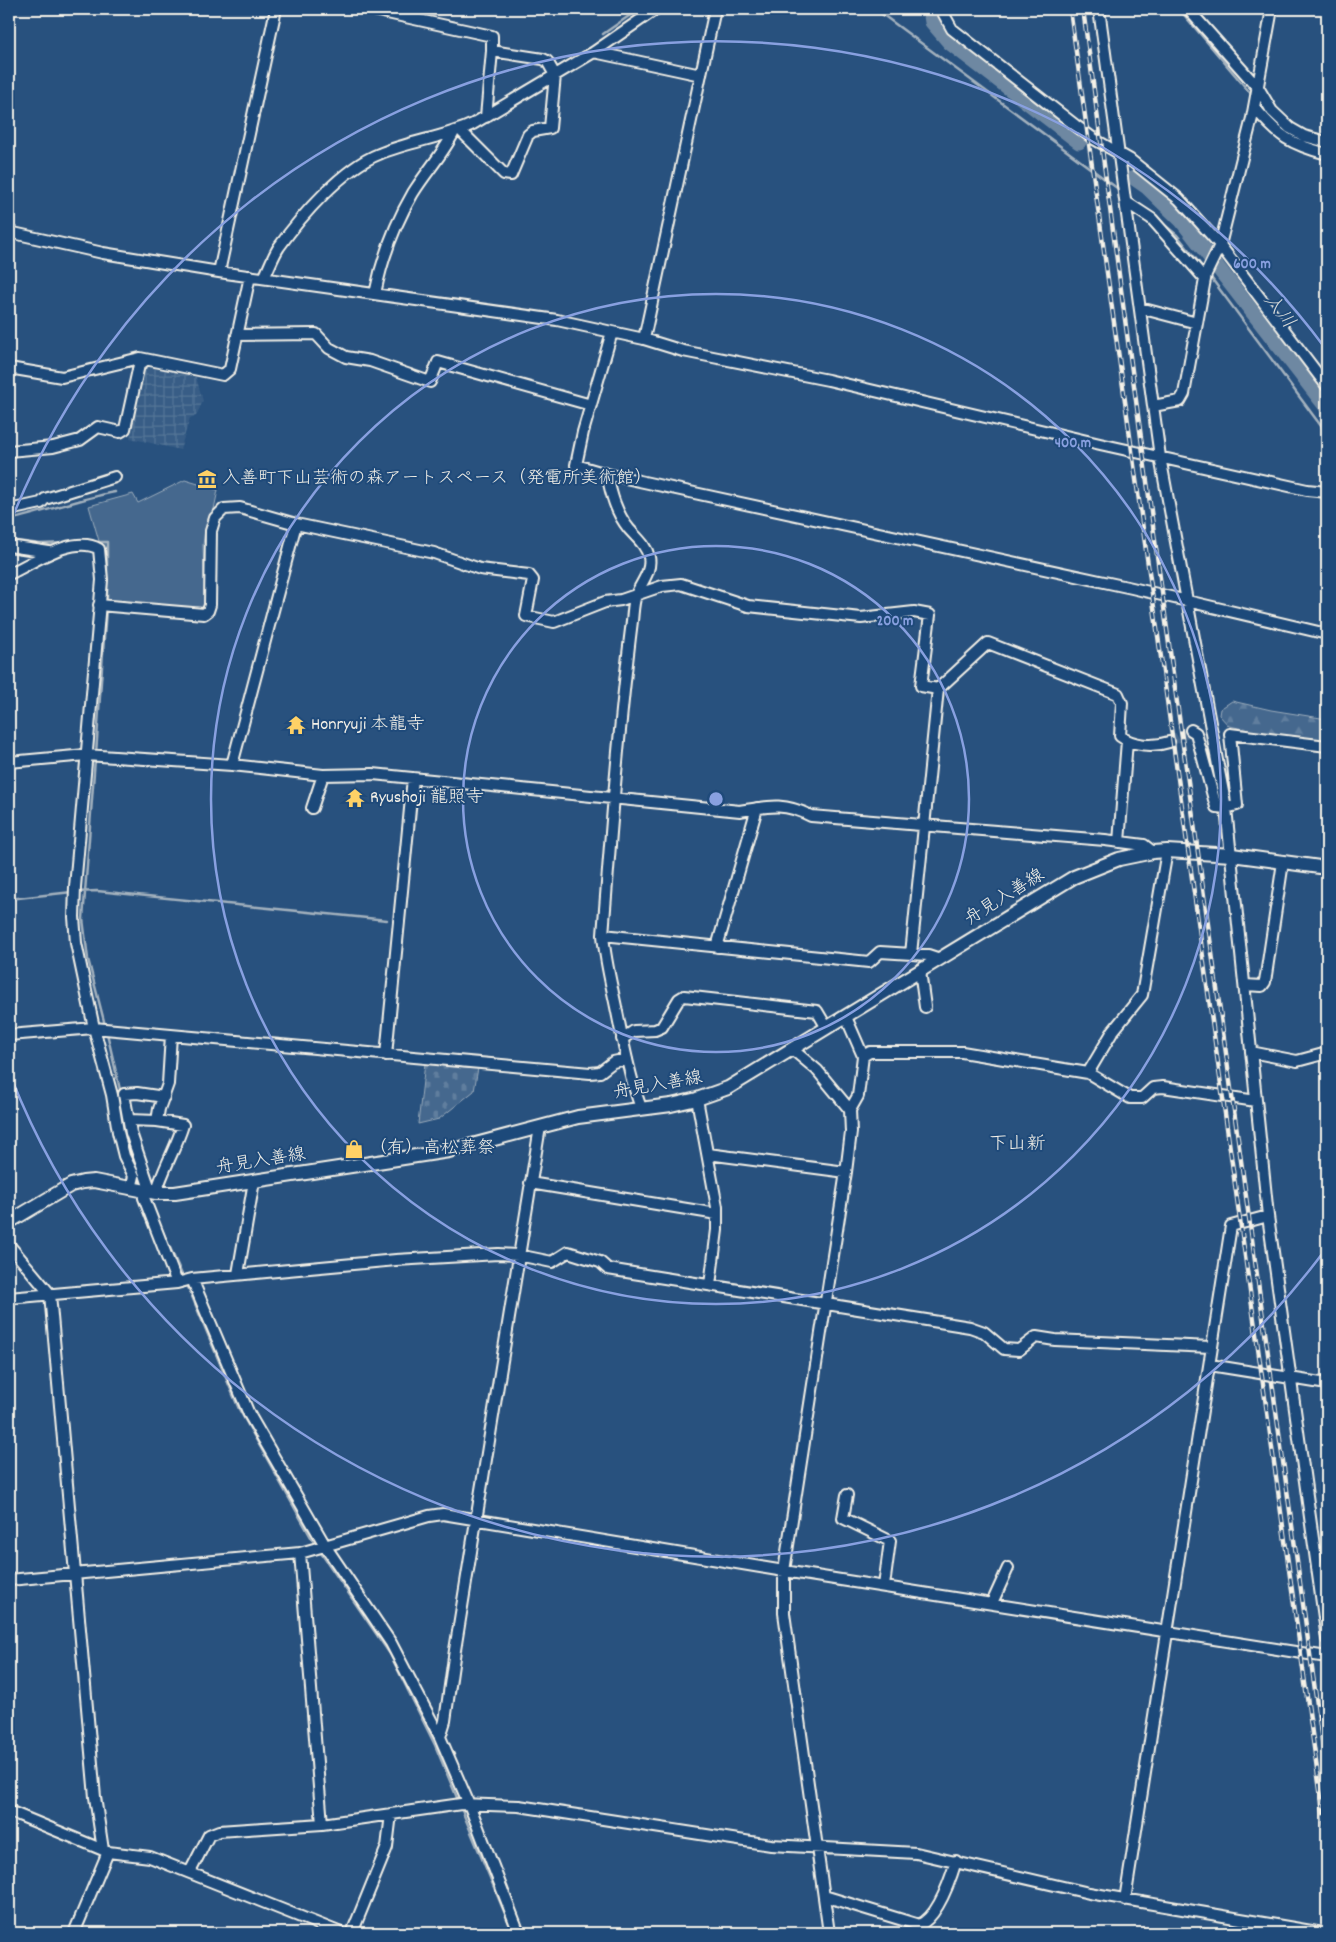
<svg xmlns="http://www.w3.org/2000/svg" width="1336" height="1942" font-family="Dekko,'Klee One',sans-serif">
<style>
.industrial{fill:url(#industrial-grid)}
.green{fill:#45688e;stroke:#9cacbb}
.forest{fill:url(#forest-firs);stroke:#9cacbb}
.cemetery{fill:url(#cemetery-stones);stroke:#9cacbb}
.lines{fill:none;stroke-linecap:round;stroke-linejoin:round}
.stream{stroke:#a4b2be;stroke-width:2.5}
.river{stroke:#6e88a2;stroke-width:15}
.minor-tunnel{stroke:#47698e;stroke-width:10;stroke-dasharray:10 5;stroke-linecap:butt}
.minor-casing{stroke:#f4f1e8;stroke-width:14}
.major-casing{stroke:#f4f1e8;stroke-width:16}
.minor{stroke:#1f4a7a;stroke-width:10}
.major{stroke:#1f4a7a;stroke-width:12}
.rail-casing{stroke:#f4f1e8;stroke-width:4.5}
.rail{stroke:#1f4a7a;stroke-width:2.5;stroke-dasharray:8;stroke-linecap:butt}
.ring{fill:none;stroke:#88a0e0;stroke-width:2.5}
.labels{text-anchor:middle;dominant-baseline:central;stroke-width:4;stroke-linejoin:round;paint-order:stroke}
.poi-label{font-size:18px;fill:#f4f1e8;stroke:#1f4a7a;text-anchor:start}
.street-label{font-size:18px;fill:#f4f1e8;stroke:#1f4a7a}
.water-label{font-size:19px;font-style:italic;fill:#d9dcda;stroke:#1f4a7a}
.neighbourhood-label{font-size:19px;fill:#f4f1e8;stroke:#1f4a7a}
.centre{fill:#88a0e0;stroke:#1f4a7a;stroke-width:2.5}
.ring-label{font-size:15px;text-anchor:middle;font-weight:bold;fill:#88a0e0;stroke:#1f4a7a;stroke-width:4;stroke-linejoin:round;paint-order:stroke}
</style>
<defs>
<pattern id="industrial-grid" width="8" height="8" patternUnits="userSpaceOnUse" patternTransform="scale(1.25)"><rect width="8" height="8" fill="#375d86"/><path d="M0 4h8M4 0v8" fill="none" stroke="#557597"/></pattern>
<pattern id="forest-firs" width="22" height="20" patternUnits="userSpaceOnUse" patternTransform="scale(1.25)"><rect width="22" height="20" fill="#45688e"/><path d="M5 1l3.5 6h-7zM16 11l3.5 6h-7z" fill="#607e9e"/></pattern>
<pattern id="cemetery-stones" width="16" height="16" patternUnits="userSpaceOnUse" patternTransform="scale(1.25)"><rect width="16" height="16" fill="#45688e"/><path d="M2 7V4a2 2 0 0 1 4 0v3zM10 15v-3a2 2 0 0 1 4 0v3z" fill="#607e9e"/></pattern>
</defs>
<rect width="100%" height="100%" fill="#28517e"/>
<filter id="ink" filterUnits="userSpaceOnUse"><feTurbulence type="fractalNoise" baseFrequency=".02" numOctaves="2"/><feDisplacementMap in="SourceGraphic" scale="10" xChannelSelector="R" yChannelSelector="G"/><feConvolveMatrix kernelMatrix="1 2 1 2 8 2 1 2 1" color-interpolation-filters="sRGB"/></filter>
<g filter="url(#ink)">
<path class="industrial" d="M146,366L196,377L203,401L196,416L190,418L180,450L130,438Z"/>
<path class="green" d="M185,480L218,490L213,514L205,529L203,545L205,609L202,611L103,601L101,548L89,506L133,494L138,503Z"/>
<path class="forest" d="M1232,701L1271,710L1327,719V742L1298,740L1229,726L1219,715L1220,709Z"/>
<path class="cemetery" d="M425,1063L478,1068L474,1091L439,1119L418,1124Z"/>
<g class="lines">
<path class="stream" d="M875,9L1121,191
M1179,9L1252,95
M603,34L639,9
M1259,103L1269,116L1277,123
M1305,141L1327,148
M1127,196L1143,207
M1161,222L1177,235L1204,269
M1209,275L1327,434
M9,520C45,512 79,499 115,492
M9,540L40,544L67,543
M92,542H107V604
M96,754L106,609
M95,759L83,919L88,959L105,1025
M77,892L97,891L387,920
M9,899L72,892
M107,1033L121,1094
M155,1214L183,1277
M186,1282L239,1409L316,1546
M319,1550L390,1654L435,1745L458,1800
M461,1808L513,1933"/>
<path class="river" d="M930,9L932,22L950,43L1079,142
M1134,178L1147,187L1181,220L1327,408"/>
<path class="minor-tunnel" d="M1169,742L1191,730"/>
<g class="minor-casing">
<path id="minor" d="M369,9L492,36V51L543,59L547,61L555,75L550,128L533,131L528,135L511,175L504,174L460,130
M941,9L952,29L1075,125L1094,139L1129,159L1179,199L1220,245L1327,386
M1099,9L1160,457L1226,808L1268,1216L1327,1639
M1188,9L1259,89L1272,111L1290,128L1304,136L1327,142
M594,52L701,75
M1254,107C1279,137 1290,144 1327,154
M486,117L492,51
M1126,202L1152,219L1205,279
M9,232L103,253L219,272L557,320L644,339L683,351L828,380L1100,444L1307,490L1327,492
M219,272L276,9
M264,278C269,268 273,256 279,247C301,216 343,168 379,154C410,141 443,138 473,124L594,52L656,9
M375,294C382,258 395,224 413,193C426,172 443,154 454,132
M1140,308L1197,323
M612,332L583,432L576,465L607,474L1132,588L1327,634
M237,335L316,334L329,348L346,357L370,361L430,382L438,362L591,405
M644,339L715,9
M9,368L62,377L140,358L223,375L230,369L250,276
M1153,406L1180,401L1184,394L1206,274L1220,245L1252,118L1272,9
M9,451L53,447L80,440L98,427L120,432L125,429L139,365L146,360
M607,474C611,494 616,513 629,529C637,538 646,545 649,557C652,571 641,583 636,595C633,603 633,613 632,621C619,725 611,830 603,935C605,959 611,983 616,1007C623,1041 629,1075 641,1108
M9,510L41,503L45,499L115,477
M9,546L49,552
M9,574C33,563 73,534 99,549L102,580L75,887L74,917L76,943L94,1028L112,1095L118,1132L124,1156L134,1176L131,1189
M99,605L204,614L208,611L210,605L211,531L215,518L224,509L240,508L296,524L434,553L480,569L529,575L533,580L526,616L554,622L605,602L621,600L662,586L681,584L748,606L861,618L914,612L930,615L921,686L938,689L988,643L1118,694L1122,703L1120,736C1133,746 1154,747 1169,742
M1191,730L1196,733L1216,807L1226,808L1237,805L1230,734L1327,746
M9,762L86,755L232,765L323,775L373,774L740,811C769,806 784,802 811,816L1105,840L1144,845L1153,852
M232,765L296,524
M312,808L323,775
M1119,842L1127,741
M603,935L869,962L880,952L928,955L940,959
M717,947L757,808
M911,954L938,689
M920,971L925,1007
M1245,985L1262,986L1265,982L1283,862
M846,1017L863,1056
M9,1035L94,1028L590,1073L600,1072L613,1062L627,1059
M622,1039L634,1031L655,1030L662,1027L679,999L684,996L817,1011L827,1028
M792,1049L817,1070L850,1110L851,1132L846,1172L784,1571V1613L829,1933
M1251,1052L1297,1061L1327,1053
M386,1055L413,778
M1088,1073L1113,1031L1142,995L1167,851
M697,1099L717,1207V1230L710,1285
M850,1110L858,1096L863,1056L870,1052H962L1088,1073L1130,1098H1142L1153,1088L1163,1087L1256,1101
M129,1120L157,1121
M708,1154L846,1172
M530,1183L717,1214
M143,1191L144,1198L177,1283L192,1279L396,1260L498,1254L518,1255L552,1262L568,1252L600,1262L608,1269L970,1327L984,1332L1004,1349L1019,1350L1036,1337L1055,1340L1211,1347
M151,1192L131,1133L124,1094L137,1093L164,1097
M156,1193C163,1169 176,1148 183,1125L157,1121L159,1109L168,1084L171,1035
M9,1245L50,1294L95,1797L103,1850
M238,1274L254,1181
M192,1279L249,1414L326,1547L391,1643L440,1737L469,1804L519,1933
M9,1298L177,1283
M1210,1365L1327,1384
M847,1495L843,1518L890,1541L884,1586
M300,1553L322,1824
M9,1580L300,1553L429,1516L443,1514L784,1571L1327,1657
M992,1603L1008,1568
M440,1737L445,1721L455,1650L540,1127
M9,1811L108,1852L150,1857L341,1933
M190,1872L209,1835L219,1831L322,1824L461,1804L519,1806L771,1845L916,1853L1089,1893L1323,1933
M824,1896L919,1925C938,1917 950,1881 956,1861
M1125,1900L1231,1226L1268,1216
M74,1933L108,1852
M352,1933L387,1847L391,1814"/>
</g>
<g class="major-casing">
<path id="major" d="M9,1222L71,1185L83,1182L94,1181L156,1193H175L449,1151L578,1117L671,1105L697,1099L728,1088L1074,877L1119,859L1153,852L1167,851L1232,855L1327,868"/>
</g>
<use href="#minor" class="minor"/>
<use href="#major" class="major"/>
<g class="rail-casing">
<path id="rail" d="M1070,9L1327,1840
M1083,9L1174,681L1327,1776"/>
</g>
<use href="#rail" class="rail"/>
</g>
</g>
<g class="ring">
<circle cx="716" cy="799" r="253"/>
<circle cx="716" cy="799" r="505"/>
<path d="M1325 1250A758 758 0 0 1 11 1077M11 521A758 758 0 0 1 1325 348"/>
</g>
<defs>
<g id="museum-bare" transform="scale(1.5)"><path d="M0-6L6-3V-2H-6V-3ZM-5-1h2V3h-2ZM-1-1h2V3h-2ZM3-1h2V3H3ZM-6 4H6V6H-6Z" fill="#ffd166" stroke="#1f4a7a" stroke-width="2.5" paint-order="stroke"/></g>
<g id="temple-bare" transform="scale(1.5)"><path d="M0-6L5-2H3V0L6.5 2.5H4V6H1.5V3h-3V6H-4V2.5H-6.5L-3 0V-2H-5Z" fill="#ffd166" stroke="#1f4a7a" stroke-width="2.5" paint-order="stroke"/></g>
<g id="shop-bare" transform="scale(1.5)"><path d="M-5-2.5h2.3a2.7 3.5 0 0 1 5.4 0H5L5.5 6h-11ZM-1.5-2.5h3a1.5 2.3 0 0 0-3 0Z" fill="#ffd166" stroke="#1f4a7a" stroke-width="2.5" paint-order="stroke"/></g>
</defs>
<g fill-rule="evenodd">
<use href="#museum-bare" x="207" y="479"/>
<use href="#temple-bare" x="296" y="725"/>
<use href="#temple-bare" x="355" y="798"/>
<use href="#shop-bare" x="354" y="1149"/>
</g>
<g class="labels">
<g class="poi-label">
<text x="222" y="479">入善町下山芸術の森アートスペース（発電所美術館）</text>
<text x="311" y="725">Honryuji 本龍寺</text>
<text x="370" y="798">Ryushoji 龍照寺</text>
<text x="369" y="1149">（有）高松葬祭</text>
</g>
<g class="street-label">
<text transform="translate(1005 898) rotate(-32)">舟見入善線</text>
<text transform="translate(658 1086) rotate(-10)">舟見入善線</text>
<text transform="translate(261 1162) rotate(-9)">舟見入善線</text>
</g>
<g class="water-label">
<text transform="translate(1278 312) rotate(52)">入川</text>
</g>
<g class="neighbourhood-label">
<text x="1017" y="1145">下山新</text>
</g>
</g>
<circle cx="716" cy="799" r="8" class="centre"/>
<g class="ring-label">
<text x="1252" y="268">600 m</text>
<text x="1073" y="447">400 m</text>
<text x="895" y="625">200 m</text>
</g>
<rect width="1336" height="1942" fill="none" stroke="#1f4a7a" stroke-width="30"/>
<rect x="15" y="15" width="1306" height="1912" fill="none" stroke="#f4f1e8" stroke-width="2" filter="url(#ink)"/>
</svg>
